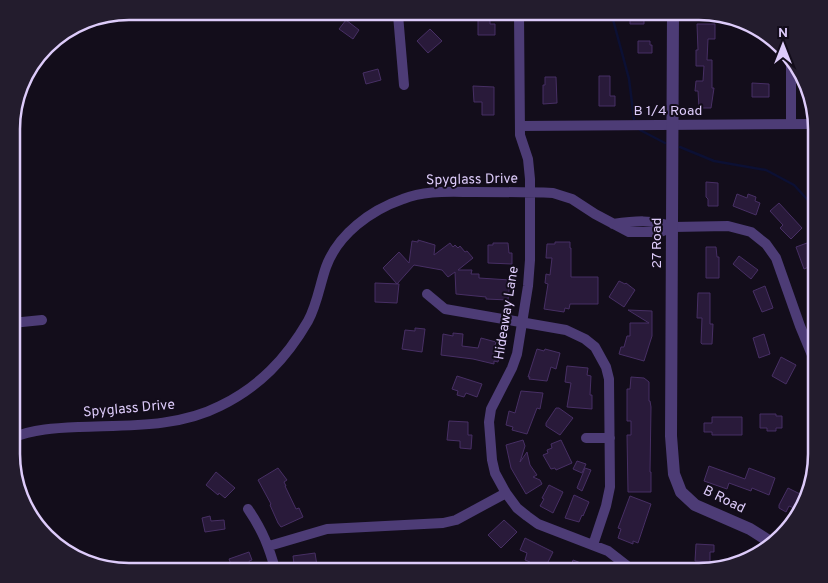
<svg xmlns="http://www.w3.org/2000/svg" width="828" height="583" font-family="Overpass,sans-serif">
<style>
.lines{fill:none;stroke-linecap:round;stroke-linejoin:round}
.stream{stroke:#0c1034;stroke-width:2.5}
.building{fill:#291a3a;stroke:#472f64}
.minor{stroke:#4d3c76;stroke-width:10}
.tertiary{stroke:#4d3c76;stroke-width:12}
.labels{text-anchor:middle;dominant-baseline:central;stroke-width:4;stroke-linejoin:round;paint-order:stroke}
.street-label{font-size:14px;fill:#ddcbfa;stroke:#130d1b}
.rim{fill:none;stroke:#ddcbfa;stroke-width:2.5}
</style>
<rect width="100%" height="100%" fill="#130d1b"/>
<g class="lines">
<path class="stream" d="M611,12L629,79L634,119
M640,130L665,143
M680,147L714,161L766,170L794,185L817,210"/>
</g>
<path class="building" d="M630,12H644V24H630Z
M478,14H490V24H495V35H478Z
M346,20L359,30L353,39L339,29Z
M697,24H715V39H708L707,60H712V88H714L711,108H699L698,91H695L696,81H703L704,66H696V50H698Z
M430,29L442,41L428,53L417,41Z
M638,41H650V45H652V53H638Z
M378,69L381,80L366,84L363,73Z
M599,76H610V96H615V106H599Z
M545,77H556L557,103L543,104V85H545Z
M752,83L769,84V97H752Z
M473,86L494,87V115H482V102H474Z
M706,182L718,183V206H708V199L706,197Z
M737,194L747,198L748,194L756,197L755,201L760,203L756,215L733,206Z
M779,203L802,228L791,239L780,228L783,225L770,211Z
M418,240L435,245L434,255L450,243L453,247L455,245L458,248L460,246L465,252L467,251L473,258L458,270H472L471,274H479V278L510,280L508,300L486,299V297L456,294L455,272L448,277L442,270L414,265L397,284L383,268L399,252L409,263L412,241L418,242Z
M555,242H570V248H571V277H598V304H570L569,309L565,308L564,312L544,309L548,284L545,283L546,274L550,275L552,258H546L547,244H555Z
M493,243H508L509,253H512V264L488,263V245H493Z
M807,243L816,264L804,269L796,247Z
M706,247H716L717,257H719V278H706Z
M739,256L758,270L751,279L733,264Z
M817,280V304L816,305L808,283Z
M619,281L625,284L626,283L635,290L624,307L609,297Z
M375,283L399,284L397,303L375,302Z
M765,286L773,308L762,312L753,291Z
M698,293H710V324H713L712,344H702L701,343L702,318H697Z
M628,310L652,311V336L644,361L619,354L621,347H624L627,336H630V323H649Z
M415,328L425,329L422,352L402,349L405,330L415,331Z
M453,333L463,334L462,346L478,348L481,338L496,342L495,345L498,346V349L501,350L498,362L494,361V364L473,359L441,355L443,334L453,336Z
M764,334L770,354L759,358L753,338Z
M537,349L544,351L545,349L560,353L556,369L551,367L547,381L529,379L530,377H528Z
M781,357L796,365L786,384L772,376Z
M567,366L588,368L587,375L591,376L590,395H592V409L567,407L571,383L565,382Z
M457,376L482,384L477,397L466,393L464,397L457,395L458,391L452,389Z
M631,377L644,378L649,382V401H650L651,407L650,472H651V492H628L627,435H631V421H627V389H630Z
M521,391L543,393L540,409L537,408L527,434L512,430L513,427L506,425L509,411L515,413Z
M556,408H559L573,418L560,435L546,426V423Z
M760,414H776V416H782V428H776V431H767V428H760Z
M712,417H742V435H712V432H704V423H712Z
M449,421L468,422V435H472L471,449L460,448V441L447,440Z
M523,440L525,446L520,462L527,452L530,465L537,475L533,477L540,480L542,484L526,494L511,468L506,445Z
M561,440L572,463L556,470L555,468L551,469L543,455L548,453L547,450L552,448L551,444Z
M577,461L586,464L582,473L573,469Z
M709,466L745,479L749,468L775,478L769,495L752,488L751,491L729,483L727,489L704,481Z
M278,468L287,480L284,482L286,486H285L296,509L299,508L303,517L281,527L278,523L270,505L271,504L258,480Z
M585,468L591,470L582,491L577,488Z
M216,472L235,488L225,498L219,493L218,495L206,485Z
M549,485L563,492L553,513L540,506L544,499L542,498Z
M788,488L804,496L799,510L789,506L786,512L779,508V505Z
M574,495L589,502L583,516L582,515L579,522L565,518Z
M630,496L651,504L638,543L633,541V544L618,538L621,529L618,528Z
M210,516L211,521L224,520L225,529L205,532L202,518Z
M504,520L517,532L501,548L488,535Z
M525,538L553,552L543,572L529,565L530,562L525,560L527,553L520,550Z
M696,544L714,545V552H710V562L695,561Z
M249,552L252,560L249,561L251,566L234,572L229,559Z
M315,553L318,572H293L291,564H294L293,556Z
M573,560L581,563L579,572H569Z"/>
<g class="lines">
<path class="minor" d="M519,13L520,135L528,159L530,179V260L528,286L517,354L512,368L491,409L489,422L492,460L495,473L506,493L517,508L527,516L538,524L608,551L635,572
M398,15L404,85
M791,60V124
M520,126L817,124
M613,224C634,221 653,219 673,227
M427,294L445,309L566,330L585,339L595,347L606,367L609,379L610,487L606,506L593,545
M12,323L42,320
M12,438C33,429 57,428 79,427C126,425 177,428 220,406C259,387 286,359 308,321C317,305 320,284 326,267C338,234 371,210 403,199C425,190 450,192 474,192C500,192 527,192 553,193L572,199L595,214L629,232H660L673,227L728,226L751,232L766,244L776,258L800,326L817,367
M586,438H610
M248,509C263,531 269,547 276,572
M269,546L327,529L443,523L456,520L506,493"/>
<path class="tertiary" d="M673,12L671,436L674,474L681,492L695,505L750,529L772,543"/>
</g>
<g class="labels">
<g class="street-label">
<text x="668" y="111">B 1/4 Road</text>
<text transform="translate(472 180) rotate(-1)">Spyglass Drive</text>
<text transform="translate(657 243) rotate(-90)">27 Road</text>
<text transform="translate(507 313) rotate(-81)">Hideaway Lane</text>
<text transform="translate(129 409) rotate(-5)">Spyglass Drive</text>
<text transform="translate(724 500) rotate(26)">B Road</text>
</g>
</g>
<path d="M0 0H828V583H0ZM129 20H699A109 109 0 0 1 808 129V454A109 109 0 0 1 699 563H129A109 109 0 0 1 20 454V129A109 109 0 0 1 129 20Z" fill="#231c2d" fill-rule="evenodd"/>
<path class="rim" d="M129 20H699A109 109 0 0 1 808 129V454A109 109 0 0 1 699 563H129A109 109 0 0 1 20 454V129A109 109 0 0 1 129 20Z"/>
<g transform="translate(783 45)" stroke="#130d1b" stroke-width="4" paint-order="stroke">
<path d="M0-4L9 19L0 12L-9 19Z" fill="#ddcbfa"/>
<text y="-8" font-size="14" font-weight="bold" text-anchor="middle" fill="#ddcbfa">N</text>
</g>
</svg>
